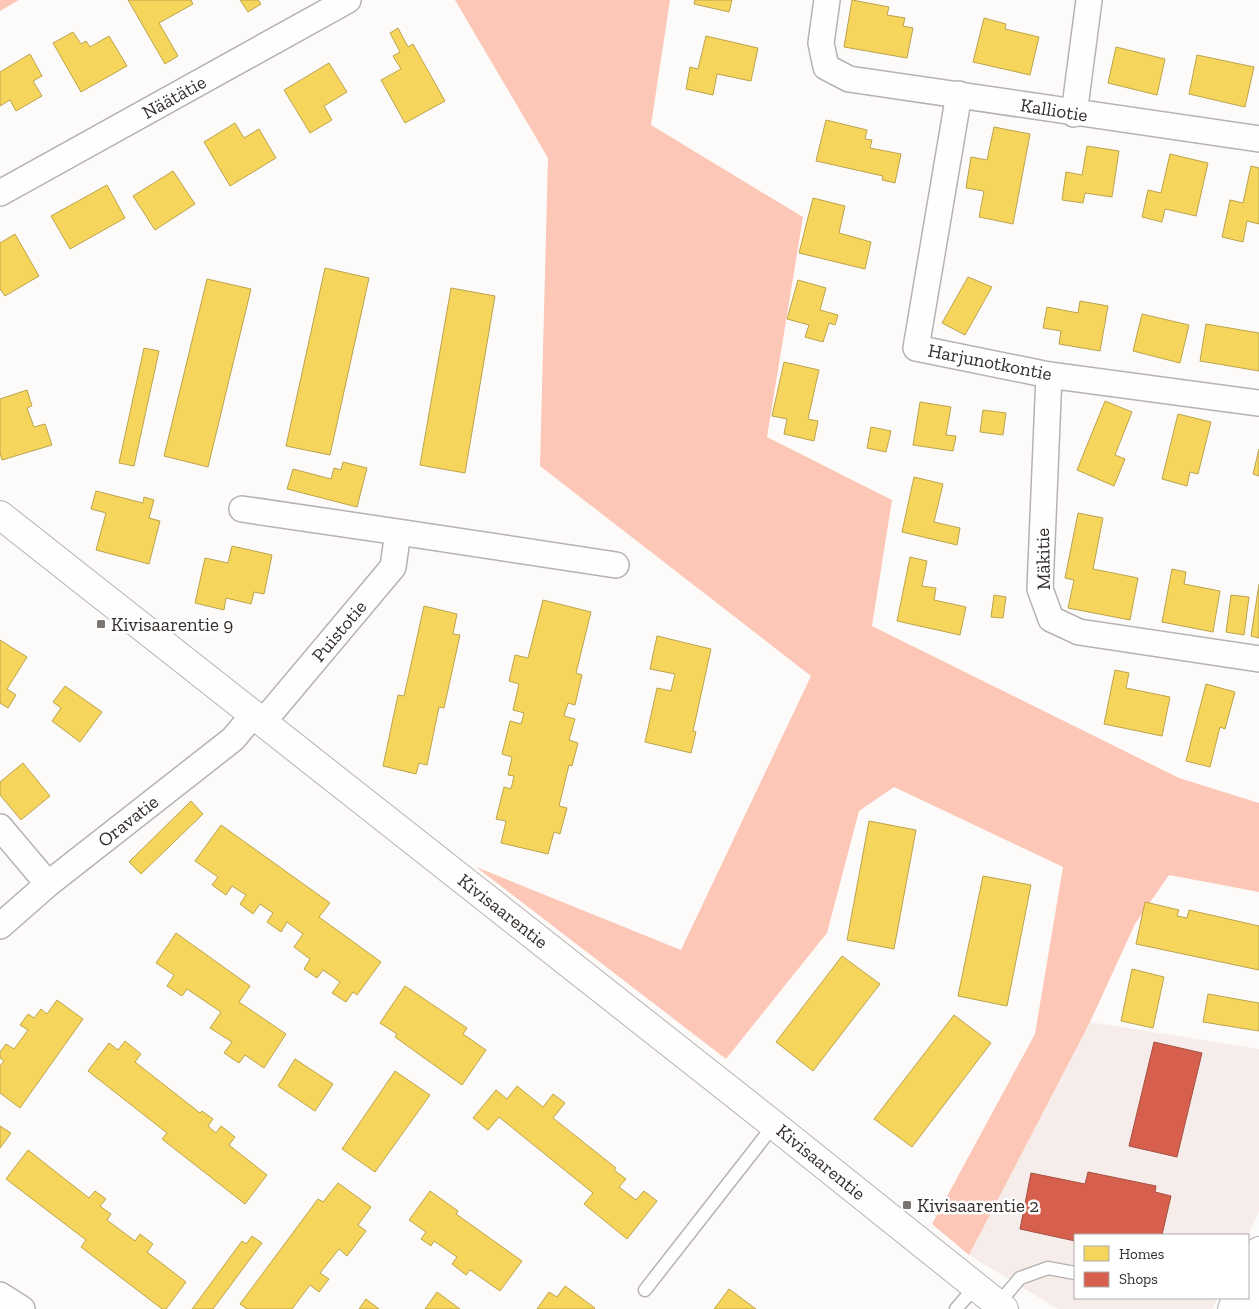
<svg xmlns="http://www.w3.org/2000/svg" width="1259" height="1309" font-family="'Zilla Slab',serif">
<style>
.built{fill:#f6ece9}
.forest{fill:#fcc7b6}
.homes{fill:#f6d55c;stroke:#bca34d}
.shops{fill:#d6604d;stroke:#a55143}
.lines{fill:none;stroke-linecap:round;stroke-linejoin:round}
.service-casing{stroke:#b6b2b1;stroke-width:15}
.minor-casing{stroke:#b6b2b1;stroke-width:28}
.tertiary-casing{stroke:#b6b2b1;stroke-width:30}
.secondary-casing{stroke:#b6b2b1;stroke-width:30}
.service{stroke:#fffefe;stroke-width:12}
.minor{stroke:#fffefe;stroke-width:25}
.tertiary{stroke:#fffefe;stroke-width:28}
.secondary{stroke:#fffefe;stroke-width:28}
.poi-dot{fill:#7a7673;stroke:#fff;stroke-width:2}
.labels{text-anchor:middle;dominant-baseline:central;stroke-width:5;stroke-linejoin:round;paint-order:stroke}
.street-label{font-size:19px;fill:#342e2b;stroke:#fff}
.poi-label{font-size:19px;fill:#342e2b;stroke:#fff;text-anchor:start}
</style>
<rect width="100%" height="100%" fill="#fdfbfa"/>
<path class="built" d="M1090,1022L1259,1049V1211L1248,1235H1075V1298H1218L1212,1309H1058L969,1255Z"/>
<path class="forest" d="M0,0H19L0,11Z
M455,0H670L651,125L803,217L767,437L892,500L872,626L1179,778L1259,803V892L1169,875L1135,924L1090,1022L969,1255L932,1224L1035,1034L1063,867L894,787L859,811L827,933L726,1059L476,867L681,950L811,676L540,466L548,158Z"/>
<path class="homes" d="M128,0H191L193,4L159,23L178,56L165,64Z
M240,0H258L261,4L248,12Z
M695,0H732L729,12L694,4Z
M852,0L889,7L887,15L905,18L903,26L913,28L907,58L844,47Z
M984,18L1006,24L1005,29L1039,37L1030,75L973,62Z
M398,28L408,47L413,44L445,101L405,123L381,80L401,69L393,56L400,52L390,33Z
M73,32L81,44L86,41L90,47L109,36L127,66L81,92L53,43Z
M706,36L758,48L751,81L717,74L713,95L686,89L690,67L698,69Z
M1116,47L1165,59L1157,95L1108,83Z
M30,54L42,76L33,81L42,96L16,111L10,100L0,106V72Z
M1197,55L1254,67L1245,107L1189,94Z
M329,63L347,92L324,106L332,120L310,133L284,90Z
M826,120L867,130L865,139L872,140L870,148L901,154L895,183L882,180L883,176L816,161Z
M235,123L244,138L259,129L276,158L230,186L204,142Z
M994,127L1030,134L1013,224L979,217L984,191L966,188L971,157L987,160Z
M1087,146L1119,151L1112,197L1085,193L1083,203L1062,200L1066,172L1082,175Z
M1170,154L1208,163L1196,216L1165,209L1162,222L1142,217L1148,190L1161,193Z
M1251,166L1259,168V224L1247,221L1243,242L1222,237L1230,200L1243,203Z
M173,171L195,204L155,230L133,196Z
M107,185L125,218L70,249L51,216Z
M813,198L845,206L839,233L871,242L865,269L799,253Z
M15,234L39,276L5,296L0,289V243Z
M325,268L369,278L330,455L286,446Z
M968,277L992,287L965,335L942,323Z
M207,279L251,289L208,467L164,456Z
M798,280L826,288L820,310L838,315L835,325L829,323L823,342L805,337L809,325L787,319Z
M451,288L495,296L465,473L420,465Z
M1080,301L1108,306L1100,351L1059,344L1061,331L1043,328L1047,307L1078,313Z
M1142,314L1189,325L1180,363L1133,351Z
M1206,324L1259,333V371L1200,361Z
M144,348L159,351L134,466L119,463Z
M784,362L819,370L808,419L818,421L814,441L784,434L787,419L772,416Z
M27,390L32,406L27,408L34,427L45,424L52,445L2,460L0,453V399Z
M1105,401L1132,412L1115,455L1125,459L1114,486L1077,470Z
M920,402L951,407L946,435L956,436L953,451L913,445Z
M983,410L1006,413L1003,435L980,432Z
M1178,414L1211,422L1198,474L1190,472L1187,486L1162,479Z
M871,427L891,431L886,452L867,448Z
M1259,449V476L1253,474Z
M343,462L367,468L357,507L287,489L293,469L331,479L334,468L341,470Z
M914,477L943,484L934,522L960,528L957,545L902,532Z
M96,491L143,503L144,497L154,500L149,518L160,521L149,564L96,550L106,513L91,509Z
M1078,513L1103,518L1093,569L1138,578L1130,620L1068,608L1074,580L1065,578Z
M232,546L272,555L264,594L254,592L251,604L226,598L224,610L195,603L205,558L228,563Z
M910,557L927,561L922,586L936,588L934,600L966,607L960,635L897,621Z
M1172,569L1186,572L1184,584L1220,591L1213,632L1162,622Z
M1259,584V638L1251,636Z
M994,595L1006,597L1003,618L991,617Z
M1231,595L1249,597L1244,635L1226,632Z
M543,600L591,612L576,673L582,675L575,705L568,703L564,716L575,719L569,740L578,743L572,766L569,765L559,806L567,808L560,834L554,832L548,854L501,843L506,821L496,819L504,787L511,789L514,776L508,775L512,757L502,754L510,721L521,724L524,713L513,710L519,684L509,681L515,655L528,658Z
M424,606L457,614L453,634L460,635L444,708L439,707L427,765L419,763L416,774L383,766L398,695L404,696Z
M657,636L711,649L693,731L696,732L691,753L645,742L657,688L671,691L675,674L650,669Z
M0,640L27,657L7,689L16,695L8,708L0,703Z
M1115,670L1129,673L1126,688L1170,697L1162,736L1104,724Z
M1206,684L1235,692L1225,729L1220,727L1210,767L1186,761Z
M65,686L102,712L80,742L52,721L61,708L53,702Z
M23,763L50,796L21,820L0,795V782Z
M191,801L203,814L141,874L129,862Z
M869,821L916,830L894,949L847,940Z
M221,825L330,903L319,917L381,962L357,995L353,992L346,1002L332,993L340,982L323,970L317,978L304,969L310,959L294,947L303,934L287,922L281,932L267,922L273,913L260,904L253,914L240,904L246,895L232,886L226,895L212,885L218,877L195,861Z
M983,876L1031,885L1007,1006L958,996Z
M1145,902L1179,910L1177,916L1187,918L1189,910L1259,926V970L1136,944Z
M176,933L250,986L239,1002L286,1034L264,1068L245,1055L239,1063L224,1053L232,1042L210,1028L221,1012L187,989L182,996L167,986L174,975L156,963Z
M842,956L880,984L813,1071L776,1042Z
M1132,969L1164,977L1153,1028L1121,1021Z
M405,986L467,1028L463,1034L486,1050L462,1085L395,1037L397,1034L380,1023Z
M1208,994L1259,1003V1031L1203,1022Z
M57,1000L83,1019L20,1108L0,1093V1066L4,1061L0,1058V1052L6,1044L14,1049L28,1030L20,1025L28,1014L34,1018L41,1009L47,1014Z
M954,1015L991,1043L912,1147L874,1119Z
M125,1041L141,1054L135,1062L200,1113L202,1111L213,1119L208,1126L216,1133L221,1126L235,1137L229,1145L267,1175L245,1204L162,1139L167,1133L88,1071L109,1043L118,1050Z
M295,1059L333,1084L315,1111L278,1086Z
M395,1071L430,1095L375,1172L342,1149Z
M517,1086L543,1107L553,1094L565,1103L553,1118L616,1168L614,1170L626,1179L619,1187L636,1200L644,1191L657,1201L627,1239L584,1204L593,1193L499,1117L488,1130L473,1118L496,1090L507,1099Z
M0,1126L11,1133L0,1148Z
M28,1150L89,1198L95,1191L106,1199L100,1206L111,1214L107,1220L135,1241L140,1234L153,1244L147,1252L186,1282L166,1309H162L81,1247L86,1240L6,1179Z
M338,1183L371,1207L358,1225L366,1231L347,1256L339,1249L320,1273L329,1279L319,1292L310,1285L292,1309H247L240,1304L318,1199L323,1202Z
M430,1191L458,1211L456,1214L522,1261L500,1291L470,1270L466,1275L452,1264L457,1257L434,1241L431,1246L421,1239L426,1232L409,1220Z
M252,1236L262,1243L213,1309H192L242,1241L246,1244Z
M565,1286L595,1308L594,1309H537L549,1292L557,1297Z
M729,1289L756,1309H714Z
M437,1292L460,1309H425Z
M366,1299L379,1309H359Z"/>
<path class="shops" d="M1154,1042L1202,1053L1177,1157L1129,1146Z
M1088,1172L1156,1186L1155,1192L1171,1196L1162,1235H1075V1241L1020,1229L1031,1173L1085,1184Z"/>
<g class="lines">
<g class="service-casing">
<path id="service" d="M645,1290L774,1125
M998,1304L1020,1278L1048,1268L1075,1273
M956,1309L975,1287"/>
</g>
<g class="minor-casing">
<path id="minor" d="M827,0L821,43L826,67L849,79L1259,139
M959,94L916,348L1049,375L1259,403
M1074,114L1089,0
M0,193L348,0
M1049,375L1040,589L1051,619L1079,632L1259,659
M242,509L398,532
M263,722L393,567L398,532L616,565
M0,827L48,884
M0,926L48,884L233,739L254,714
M0,1295L22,1309"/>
</g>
<g class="tertiary-casing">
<path id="tertiary" d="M0,515L774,1125L1004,1309"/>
</g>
<g class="secondary-casing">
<path id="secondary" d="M1248,1275L1259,1251
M1232,1309L1237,1298
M1255,1309L1259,1288"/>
</g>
<use href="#service" class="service"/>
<use href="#minor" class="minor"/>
<use href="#tertiary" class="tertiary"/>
<use href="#secondary" class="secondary"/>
</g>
<g class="poi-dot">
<rect x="96" y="619" width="10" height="10" rx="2.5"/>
<rect x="902" y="1200" width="10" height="10" rx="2.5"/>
</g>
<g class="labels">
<g class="street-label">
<text transform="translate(174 97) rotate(-29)">Näätätie</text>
<text transform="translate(1054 110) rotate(9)">Kalliotie</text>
<text transform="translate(990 362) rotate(11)">Harjunotkontie</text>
<text transform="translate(1043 559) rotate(-91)">Mäkitie</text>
<text transform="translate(339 631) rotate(-50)">Puistotie</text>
<text transform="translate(128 821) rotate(-38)">Oravatie</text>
<text transform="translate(503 911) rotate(38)">Kivisaarentie</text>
<text transform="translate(821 1162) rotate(39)">Kivisaarentie</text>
</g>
<g class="poi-label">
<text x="111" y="624">Kivisaarentie 9</text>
<text x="917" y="1205">Kivisaarentie 2</text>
</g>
</g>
<rect x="1074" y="1234" width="175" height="65" fill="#ffffff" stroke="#aeabaa"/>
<rect x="1084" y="1246" width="25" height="15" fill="#f6d55c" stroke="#aeabaa"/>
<text x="1119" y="1259" font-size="15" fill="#342e2b">Homes</text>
<rect x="1084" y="1272" width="25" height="15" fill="#d6604d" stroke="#aeabaa"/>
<text x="1119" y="1284" font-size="15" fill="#342e2b">Shops</text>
</svg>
